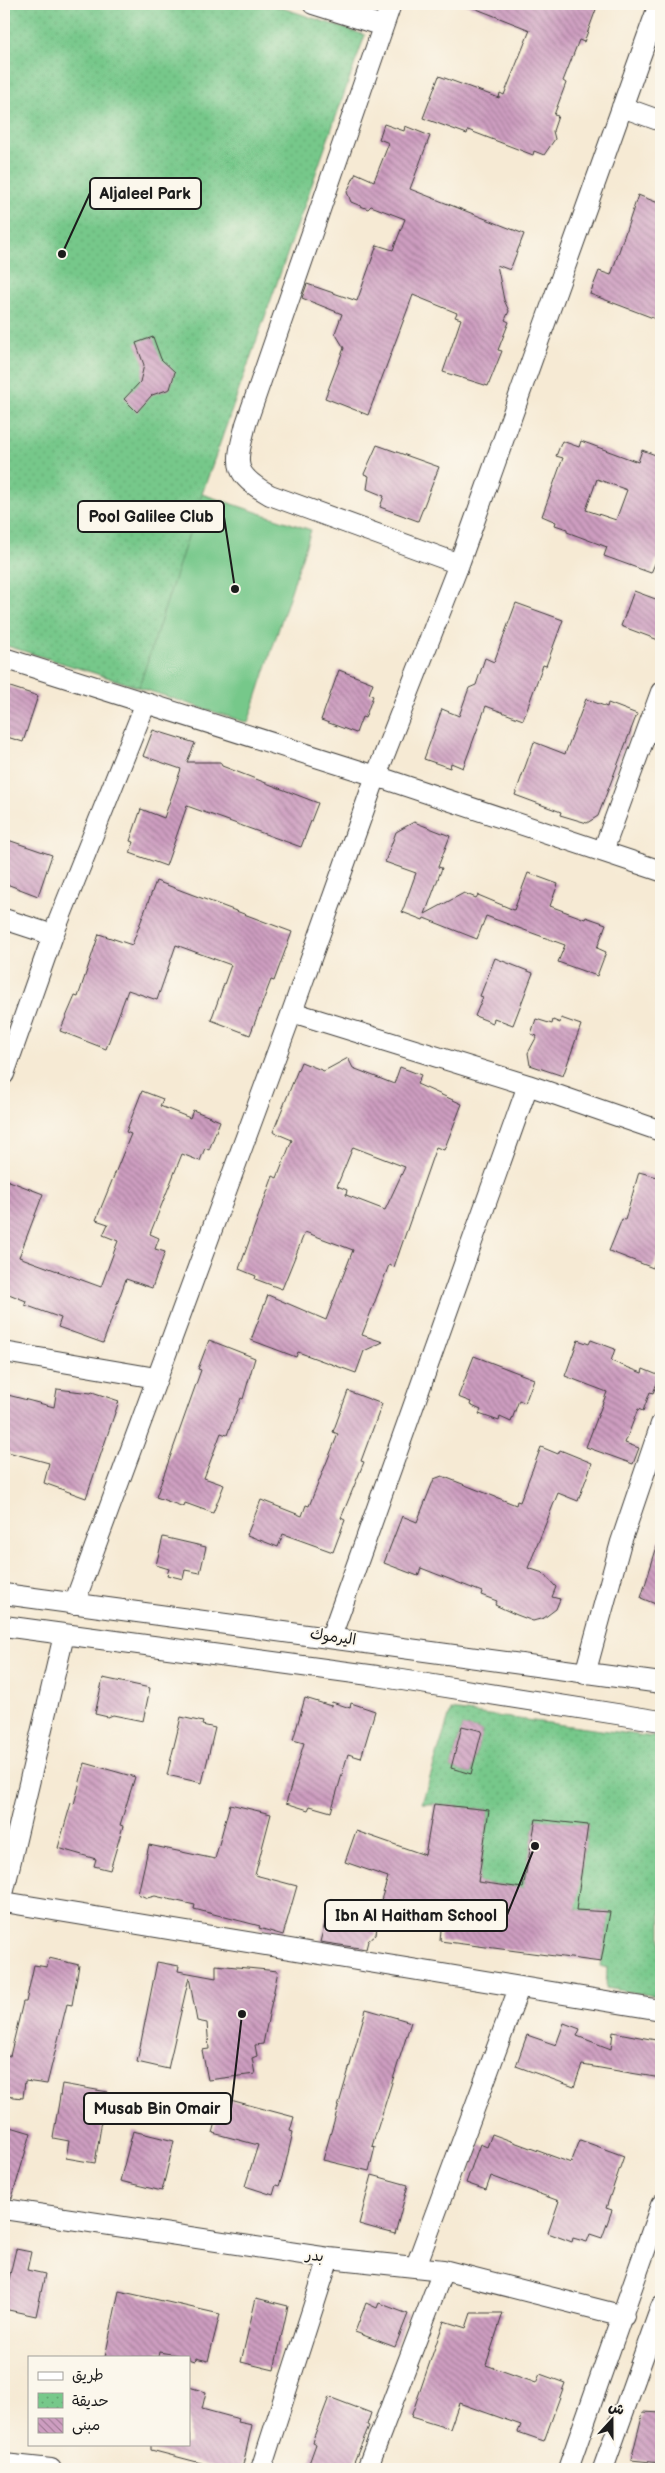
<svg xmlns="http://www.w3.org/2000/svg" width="665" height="2473" font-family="'Balsamiq Sans','Playpen Sans Arabic',sans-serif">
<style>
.grass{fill:#76c88a;stroke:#497253}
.park{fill:url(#park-dots);stroke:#497253;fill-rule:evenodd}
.building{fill:url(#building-back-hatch);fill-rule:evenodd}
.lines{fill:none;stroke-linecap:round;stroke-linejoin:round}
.minor-casing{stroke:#3d3b38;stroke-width:22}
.minor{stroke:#fff;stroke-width:20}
.labels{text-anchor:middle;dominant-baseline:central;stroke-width:4;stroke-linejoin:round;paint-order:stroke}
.street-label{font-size:15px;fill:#1c1c1c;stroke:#fbf7ec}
.leader{fill:none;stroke:#1c1c1c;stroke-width:2}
.callout-dot{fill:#1c1c1c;stroke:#fbf7ec;stroke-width:2}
.callout{fill:#fbf7ec;stroke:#1c1c1c;stroke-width:2}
.callout-label{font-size:16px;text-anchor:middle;font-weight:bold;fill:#1c1c1c}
</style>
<defs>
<pattern id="park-dots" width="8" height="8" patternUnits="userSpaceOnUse" patternTransform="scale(1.25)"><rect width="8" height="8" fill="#76c88a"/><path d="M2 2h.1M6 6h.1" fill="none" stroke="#66ab76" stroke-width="1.8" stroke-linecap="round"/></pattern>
<pattern id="building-back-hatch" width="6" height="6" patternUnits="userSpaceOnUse" patternTransform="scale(1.25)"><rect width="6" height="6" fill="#cd9dc0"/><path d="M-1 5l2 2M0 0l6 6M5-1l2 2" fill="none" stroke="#a67f9b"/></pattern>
</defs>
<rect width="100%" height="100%" fill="#fbf7ec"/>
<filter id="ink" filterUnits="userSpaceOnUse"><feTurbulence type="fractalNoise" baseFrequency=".02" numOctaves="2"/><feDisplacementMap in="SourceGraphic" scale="10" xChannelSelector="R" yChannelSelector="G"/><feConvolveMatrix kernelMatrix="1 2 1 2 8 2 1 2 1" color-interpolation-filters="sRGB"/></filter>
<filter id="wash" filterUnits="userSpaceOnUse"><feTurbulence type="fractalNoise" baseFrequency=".0096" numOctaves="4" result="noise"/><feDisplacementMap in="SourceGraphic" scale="20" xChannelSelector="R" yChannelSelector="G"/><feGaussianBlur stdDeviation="1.12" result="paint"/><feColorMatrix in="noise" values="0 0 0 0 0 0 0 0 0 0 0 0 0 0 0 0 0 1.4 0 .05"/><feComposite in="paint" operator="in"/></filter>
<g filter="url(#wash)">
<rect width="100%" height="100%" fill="#f6ead4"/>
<path class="grass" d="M202,494L311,530L248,723L17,648Z"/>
<path class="park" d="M4,4H270L365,35L202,494L139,687L4,645Z
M451,1710L661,1738V1997L606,1988L607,1968L600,1966L610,1912L566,1909L577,1901L588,1825L536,1819L523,1888L478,1882L489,1810L422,1803ZM462,1726L482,1731L471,1774L451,1768Z"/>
<g id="blocks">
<path class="building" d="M464,4H598L584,42L579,40L563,81L566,83L554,115L558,116L553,131L555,139L544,155L534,151L533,155L468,130L467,134L423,118L439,76L499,98L500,93L504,95L530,30Z
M384,124L404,131L405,126L430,136L410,189L524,234L510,270L497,265L504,300L509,311L505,320L509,322L498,350L502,351L488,386L443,372L461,319L455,317L457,313L413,295L368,415L325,398L344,348L335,333L342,314L302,298L307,284L357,301L377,245L393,250L405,219L371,206L368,209L351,202L347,192L356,173L374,181L389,143L379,139Z
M638,195L661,204V321L590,294L599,271L611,275Z
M153,337L161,359L175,372L170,389L152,395L137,412L124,399L140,382L144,365L136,343Z
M562,441L579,447L581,441L638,462L642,450L661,457V561L657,559L651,573L604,556L607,547L567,532V529L555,525L556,522L542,516L563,458L556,456ZM597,479L627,490L616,520L586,510Z
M377,445L439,467L418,521L380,507L384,496L367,489L369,476L364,474Z
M634,591L661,601V641L621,626Z
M516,603L563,620L546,666L543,665L523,720L486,706L463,768L451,763L450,768L424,759L442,709L459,716L469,688L476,685L485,658L494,662Z
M339,670L373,683L369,694L373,696L365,718L362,717L356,733L321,720Z
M4,685L38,696L23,742L4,736Z
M586,699L607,707L608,703L637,714L598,816L587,823L560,815L561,812L515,795L534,742L565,754Z
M153,730L195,743L187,762H220L222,766L318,803L301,847L187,806L166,866L130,853L134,842L130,841L141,809L164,818L181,769L143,756Z
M414,822L450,836L438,867L442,868L425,914L464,893L476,898L478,895L514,910L528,873L558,884L550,906L585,919L586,917L606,924L597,948L606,952L597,976L558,962L565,945L486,916L477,939L424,918L423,920L402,912L416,873L385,862L396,832Z
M8,840L52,855L38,896L4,883V854Z
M156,881L292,932L274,981L271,980L250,1035L211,1020L231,965L176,945L157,1000L128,990L106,1049L60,1031L75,996L78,997L99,934L132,945Z
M495,958L533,973L513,1025L494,1018L493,1023L475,1016L483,997L480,996Z
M561,1018L581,1025L563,1076L530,1065L528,1053L537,1036L531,1034L536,1019L552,1024L553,1020L560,1023Z
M348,1058L353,1068L394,1084L400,1067L421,1075L417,1084L462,1104L444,1150L436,1147L394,1267L389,1265L362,1335L383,1342L364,1351L356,1373L298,1352L296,1357L251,1340L268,1295L326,1320L353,1250L305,1232L282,1289L255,1279L256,1276L239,1269L273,1176L277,1178L292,1140L273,1132L301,1062L324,1071ZM353,1147L405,1167L385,1210L346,1195L347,1190L337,1186Z
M142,1091L163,1099L160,1106L190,1118L193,1110L220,1121L209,1150L205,1148L200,1161L182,1154L150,1234L159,1238L155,1249L165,1252L152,1288L126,1279L103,1343L58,1327L61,1318L25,1305L26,1301L4,1292V1179L43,1194L19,1257L101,1287L118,1241L103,1235L108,1224L96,1220L131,1134L126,1132Z
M639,1172L661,1178V1247L653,1268L609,1251L622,1219L625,1220Z
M209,1340L255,1358L243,1399L241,1398L227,1435L221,1433L204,1478L224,1485L213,1513L185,1503L184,1507L156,1497L201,1370L198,1369Z
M578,1340L589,1344L591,1340L615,1349L611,1361L642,1373L643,1369L660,1376L653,1393L650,1392L643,1411L638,1409L625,1443L639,1448L633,1464L586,1447L607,1392L565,1376Z
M474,1356L534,1379L525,1403L519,1400L511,1422L500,1417L499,1421L479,1414L481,1410L470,1405L471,1402L458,1397Z
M57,1389L91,1393L92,1392L119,1401L86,1498L44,1483L49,1463L4,1451V1394L54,1407Z
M348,1391L382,1404L361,1461L364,1462L341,1518L345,1520L333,1552L283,1534L278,1547L247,1535L261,1500L302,1516L306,1505L309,1506L338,1434L333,1432Z
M541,1447L558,1454L560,1450L592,1463L578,1501L558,1493L528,1568L543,1573L556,1587L552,1597L560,1599L556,1609L544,1618L533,1621L517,1615L495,1605L497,1601L481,1595L482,1592L421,1568L418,1576L384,1563L402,1516L417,1522L434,1479L442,1476L516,1505L517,1501L520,1502Z
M163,1537L206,1547L200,1573L185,1570L183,1579L167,1575L169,1569L156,1565Z
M659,1540H661V1609L658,1605L641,1598Z
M103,1678L150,1688L143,1721L113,1715L108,1717L95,1714Z
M305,1698L331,1706L332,1702L350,1708L351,1703L375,1711L361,1758L348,1754L331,1812L310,1806L308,1810L286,1803L304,1743L293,1740Z
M181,1717L203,1722L202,1725L215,1728L202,1783L167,1775Z
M462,1726L482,1731L471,1774L451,1768Z
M85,1763L135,1777L120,1825L123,1826L110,1870L94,1866L96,1859L58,1848L71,1803L74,1804Z
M230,1804L271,1814L255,1875L297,1886L283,1935L259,1928L260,1926L194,1909L195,1905L155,1896L147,1898L138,1894L149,1845L215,1859Z
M434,1804L489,1810L478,1882L523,1888L536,1819L588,1825L576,1910L610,1912L601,1962L440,1941L442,1919L378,1910L388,1877L345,1862L356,1831L425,1855Z
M331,1899L379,1912L376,1934L368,1941L366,1949L320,1942Z
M49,1958L79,1965L72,2005L67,2004L47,2084L25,2081L23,2098L4,2096V2059H6V2055L10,2056L23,2002H26L34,1965L47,1967Z
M157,1962L179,1966L178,1971L216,1978V1965L278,1971L263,2044L255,2045L257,2056L252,2058L255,2074L208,2080L202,2050L209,2049L207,2023L197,2021L189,1977L168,2069L137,2062Z
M366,2009L411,2022L372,2146L375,2147L369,2171L323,2160Z
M564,2023L580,2029L577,2036L611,2049L613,2032L661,2041V2078L582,2065L574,2087L516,2066L527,2035L556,2045Z
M62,2084L108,2092L106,2107L121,2111L102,2120L95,2163L66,2158L69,2141L53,2138Z
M223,2098L294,2117L290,2131L293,2132L284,2171L279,2186L276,2185L273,2195L245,2186L258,2145L213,2133Z
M4,2125L31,2133L12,2198L4,2197Z
M133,2131L174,2141L162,2191L120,2181Z
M492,2134L571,2163L580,2140L624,2156L606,2208L612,2210L602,2238L590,2234L587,2242L573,2238L572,2242L548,2233L559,2201L491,2176L486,2190L466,2183L480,2144L487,2147Z
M372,2175L408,2185L395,2234L359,2224Z
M16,2249L31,2252L27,2270L45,2274L36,2316L4,2309V2300Z
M119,2291L220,2314L208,2361L196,2358L195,2361L189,2359V2357L159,2352L158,2357H105Z
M256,2298L288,2306L274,2370L241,2362Z
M366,2303L377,2308L379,2303L408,2314L395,2347L355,2332Z
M471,2313H503L486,2365L536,2383L540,2374L565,2383L544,2441L518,2432L521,2425L459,2403L450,2429L411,2417L444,2321L466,2328Z
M189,2387L206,2392L202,2409L239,2419L238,2422L252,2425L242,2469H224L151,2450V2444H189Z
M329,2397L371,2413L367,2425L369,2426L351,2469H307L316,2444L312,2442Z
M643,2412L661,2413V2463L631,2460Z"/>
</g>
</g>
<g filter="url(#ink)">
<use href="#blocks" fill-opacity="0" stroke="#3d3b38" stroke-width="1"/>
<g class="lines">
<g class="minor-casing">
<path id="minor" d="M313,4L383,26
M391,4L246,424C236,464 231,473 270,495L459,564
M622,107L661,121
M4,658L376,776L661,871
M603,851L661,692
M4,919L53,935
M292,1012L528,1085L661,1131
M4,1074L53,935L145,705
M4,1352L156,1378
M4,1594L661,1683
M74,1604L292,1012L376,776L459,564L659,4
M4,1626L377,1676L661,1721
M331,1637L528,1085
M585,1674L621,1542L661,1424
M4,1890L64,1635
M4,1902L661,2010
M4,2209L329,2258L443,2270L624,2316
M416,2266L519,1988
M4,2464L51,2469
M261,2469L329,2258
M367,2469L443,2270
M568,2469L661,2205
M603,2469L661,2307"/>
</g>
<use href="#minor" class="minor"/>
</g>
</g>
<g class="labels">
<g class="street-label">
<text transform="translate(333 1637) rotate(8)">اليرموك</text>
<text transform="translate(315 2256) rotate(8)">بدر</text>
</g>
</g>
<path class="leader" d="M62 254L90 193M235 589L224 517M535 1846L507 1915M242 2014L231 2109"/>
<g class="callout-dot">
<circle cx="62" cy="254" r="5"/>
<circle cx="235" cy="589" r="5"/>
<circle cx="535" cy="1846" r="5"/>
<circle cx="242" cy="2014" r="5"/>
</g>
<g class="callout">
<rect x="90" y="178" width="111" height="31" rx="5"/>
<rect x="78" y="501" width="146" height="31" rx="5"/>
<rect x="325" y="1900" width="182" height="31" rx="5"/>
<rect x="84" y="2093" width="147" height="31" rx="5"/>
</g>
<g class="callout-label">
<text x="145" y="199">Aljaleel Park</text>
<text x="151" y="522">Pool Galilee Club</text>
<text x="416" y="1921">Ibn Al Haitham School</text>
<text x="157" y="2114">Musab Bin Omair</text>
</g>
<rect width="665" height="2473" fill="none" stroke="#fbf7ec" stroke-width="20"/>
<rect x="28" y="2356" width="162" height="90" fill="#fbf7ec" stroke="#a29f99"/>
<rect x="38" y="2372" width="25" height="8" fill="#ffffff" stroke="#a29f99"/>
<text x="72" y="2380" font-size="15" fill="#1c1c1c">طريق</text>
<rect x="38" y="2393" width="25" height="15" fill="url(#park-dots)" stroke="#a29f99"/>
<text x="72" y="2406" font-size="15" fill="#1c1c1c">حديقة</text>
<rect x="38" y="2418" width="25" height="15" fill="url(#building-back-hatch)" stroke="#a29f99"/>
<text x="72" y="2430" font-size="15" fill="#1c1c1c">مبنى</text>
<g transform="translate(612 2420) rotate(21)" stroke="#fbf7ec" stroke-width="4" paint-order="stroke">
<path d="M0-4L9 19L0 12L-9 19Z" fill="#1c1c1c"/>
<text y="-8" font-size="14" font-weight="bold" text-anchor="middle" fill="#1c1c1c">ش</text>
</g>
</svg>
